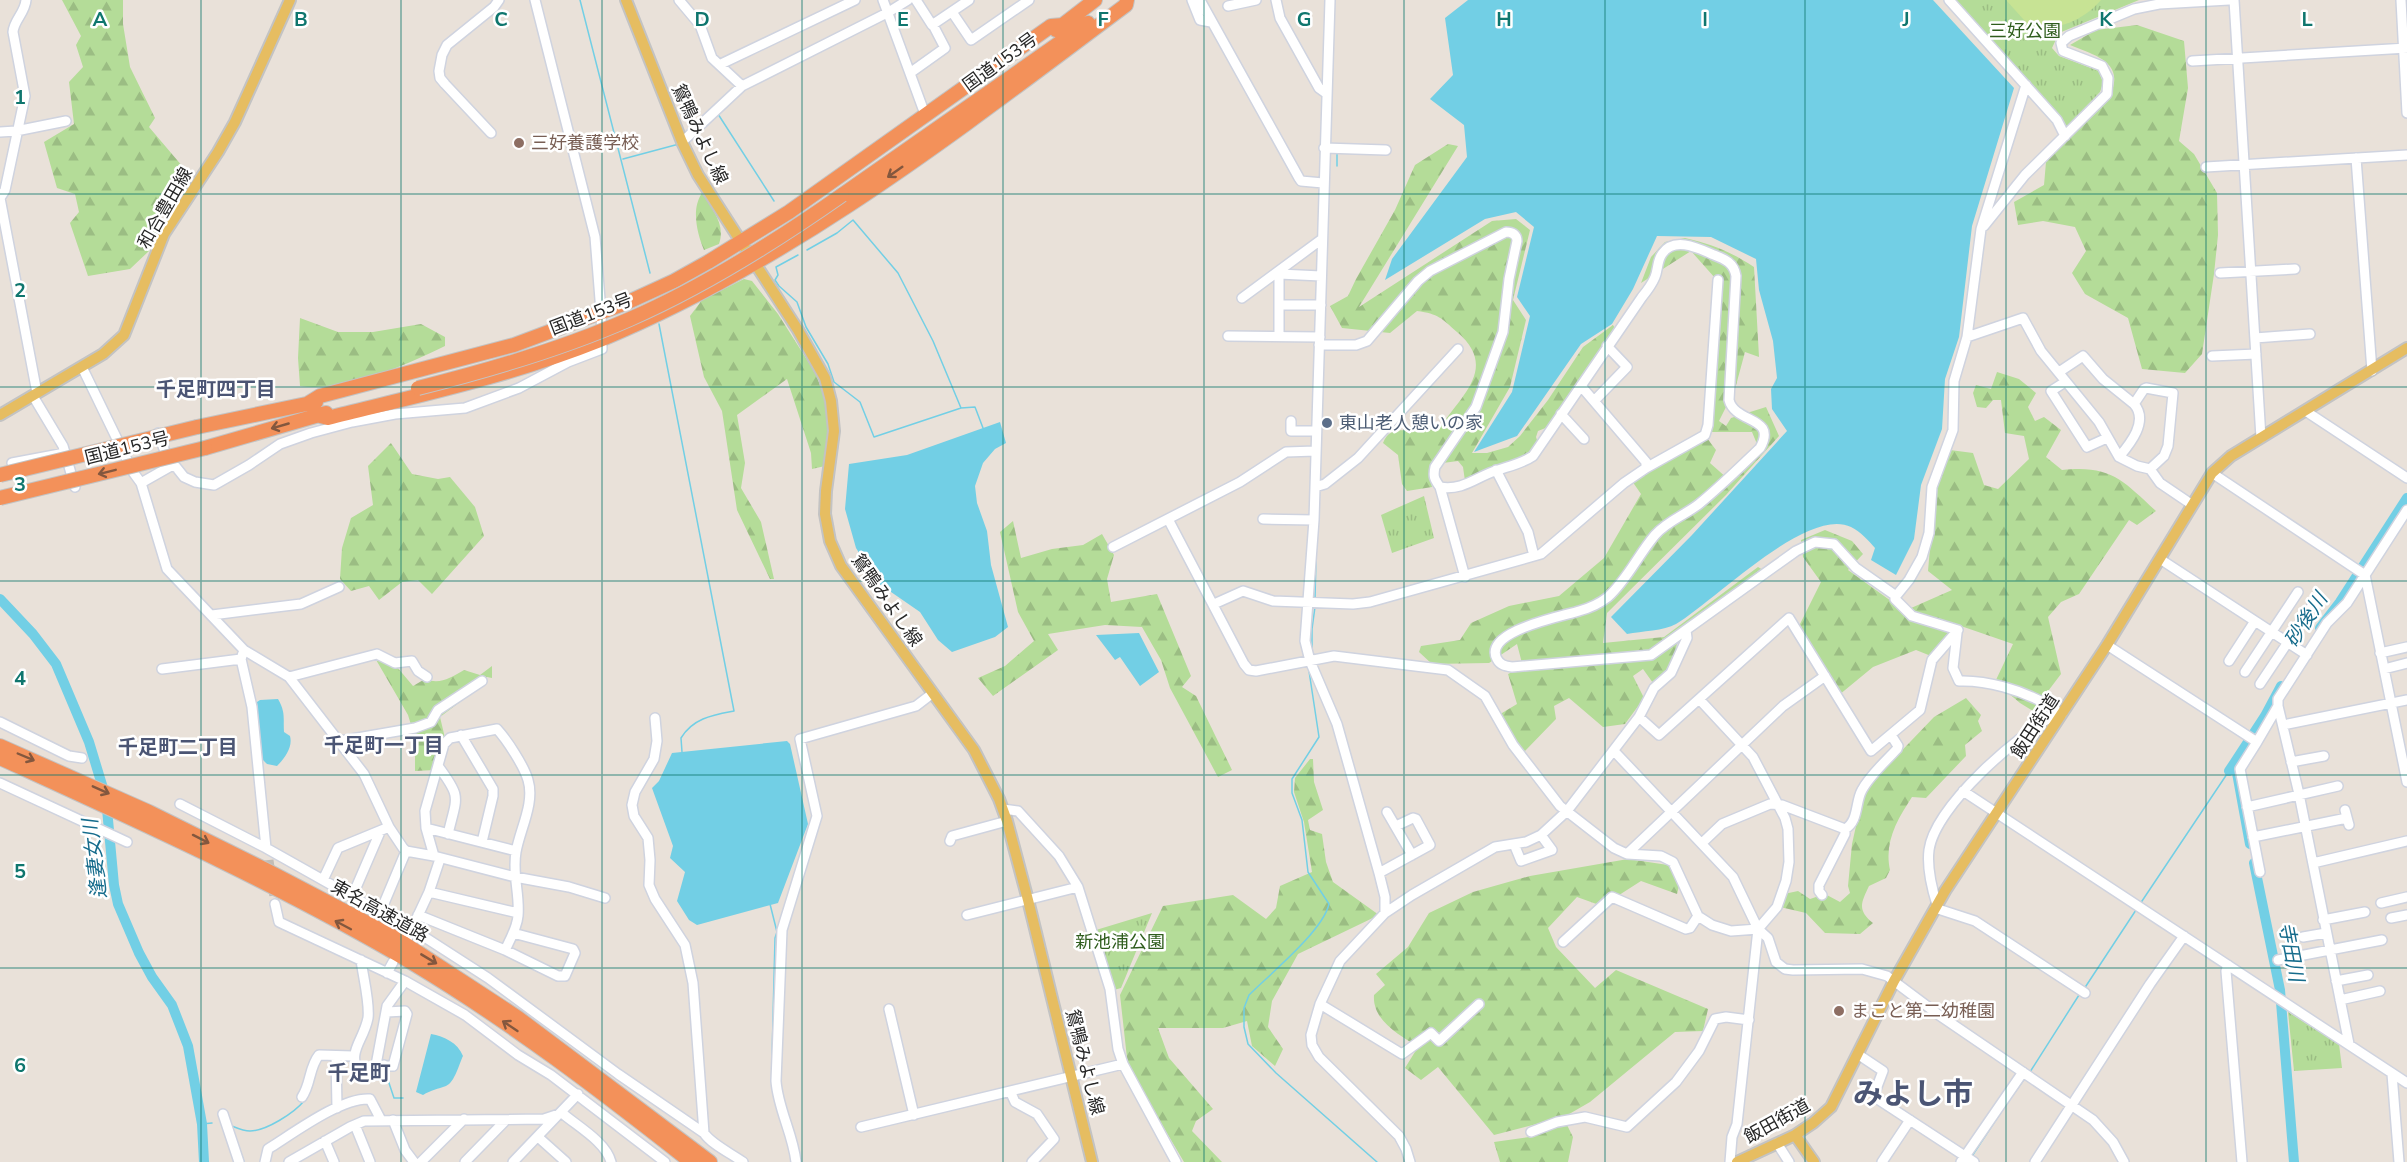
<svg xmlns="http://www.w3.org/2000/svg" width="2407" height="1162" font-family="'Nunito Sans','Noto Sans JP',sans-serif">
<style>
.grass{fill:url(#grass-tufts)}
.forest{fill:url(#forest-firs)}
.pitch{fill:#c7e394}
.water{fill:#72cfe5}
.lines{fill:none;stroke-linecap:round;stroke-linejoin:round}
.stream{stroke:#72cfe5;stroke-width:1.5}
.river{stroke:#72cfe5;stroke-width:10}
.minor-tunnel{stroke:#c2bcb5;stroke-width:9;stroke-dasharray:9 4.5;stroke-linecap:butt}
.minor-casing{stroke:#cfd3df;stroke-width:12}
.major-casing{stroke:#c3c3c3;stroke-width:14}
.highway-casing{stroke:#c3c3c3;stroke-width:16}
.minor{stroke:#fff;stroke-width:9}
.major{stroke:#e6bd61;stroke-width:10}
.highway{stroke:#f3915a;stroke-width:14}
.highway-bridge-casing{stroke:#c3c3c3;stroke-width:16;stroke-linecap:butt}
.highway-bridge{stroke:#f3915a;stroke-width:14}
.oneway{stroke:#83573e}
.grid{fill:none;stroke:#0f766e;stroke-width:1.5;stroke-opacity:0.55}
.education-dot{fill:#8d6e63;stroke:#fff;stroke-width:2}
.service-dot{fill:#5c6f8a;stroke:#fff;stroke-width:2}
.labels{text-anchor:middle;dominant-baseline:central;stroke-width:5;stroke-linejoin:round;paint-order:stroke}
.park-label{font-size:18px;fill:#2f5d1d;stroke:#fff}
.street-label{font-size:18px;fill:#272727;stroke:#fff}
.education-label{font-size:18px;fill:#785e54;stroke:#fff;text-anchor:start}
.service-label{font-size:18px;fill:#4e5e75;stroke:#fff;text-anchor:start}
.neighbourhood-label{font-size:20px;font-weight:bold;fill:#4b5574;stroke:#fff}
.water-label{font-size:20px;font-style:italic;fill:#166c8c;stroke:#fff}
.quarter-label{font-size:21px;font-weight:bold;fill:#4b5574;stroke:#fff}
.town-label{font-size:30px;font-weight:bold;fill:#4b5574;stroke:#fff}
.grid-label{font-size:20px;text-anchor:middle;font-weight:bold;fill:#0f766e;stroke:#fff;stroke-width:5;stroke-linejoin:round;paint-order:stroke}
</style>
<defs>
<pattern id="grass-tufts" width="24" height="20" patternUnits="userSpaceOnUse" patternTransform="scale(1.5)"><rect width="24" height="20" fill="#b4dc98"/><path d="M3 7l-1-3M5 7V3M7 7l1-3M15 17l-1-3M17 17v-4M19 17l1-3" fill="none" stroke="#9bbd83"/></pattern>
<pattern id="forest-firs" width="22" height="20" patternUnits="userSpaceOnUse" patternTransform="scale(1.5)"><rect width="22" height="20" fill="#b4dc98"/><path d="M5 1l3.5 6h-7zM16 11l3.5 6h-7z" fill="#9bbd83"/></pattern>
</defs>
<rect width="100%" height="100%" fill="#e9e1d9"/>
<path class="grass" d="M1955,0H2139L2059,33L2052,48L2059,56L2099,71L2103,83L2100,92L2066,127L2054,110Z
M1424,496L1434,538L1392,553L1381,515Z
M1152,913L1121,988L1114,990L1096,930Z
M2288,1012L2339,1044L2342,1068L2294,1071Z"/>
<path class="forest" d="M62,0H123V24L130,67L155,118L149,127L183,167L159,197V229L149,251L130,269L88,276L70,223L79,212L75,194L57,188L44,142L74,124L69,82L83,67L76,45L81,36Z
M2137,25L2184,41L2188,88L2179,141L2194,154L2217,193L2218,235L2214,274L2202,354L2185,373L2142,369L2128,318L2085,294L2072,273L2086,251L2075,227L2043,221L2018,225L2014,202L2044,185L2046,162L2110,95C2126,62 2094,55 2070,45L2096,30Z
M1448,144L1458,146L1359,307L1492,221L1516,219L1530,230L1513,300L1526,320L1510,387L1472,453H1487L1508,447L1520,436L1548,400L1583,347L1613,325L1616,330L1548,427L1538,431L1536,437L1538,443L1526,457L1465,481L1463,467L1458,461L1435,464L1429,473L1432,487L1407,491L1402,484L1398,455L1383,443C1390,425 1404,432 1420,430C1427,430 1433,428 1440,427C1463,394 1498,367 1457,332C1441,318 1439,314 1417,311L1390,333L1342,328L1330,306L1348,296L1356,279L1395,210L1415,165Z
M702,193C712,209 726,224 719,244L704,250C697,233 691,209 702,193Z
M1685,238C1712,244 1731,252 1754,267L1759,357L1745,352L1735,389L1719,421L1726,426L1731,418L1766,407L1779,436L1726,495L1607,613L1603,643L1664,637L1758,567L1763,570L1678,634L1676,650L1679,663L1653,683L1643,669L1633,676L1644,698L1625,724L1603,727L1569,698L1554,706L1556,719L1524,752L1497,716L1517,704L1508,674L1523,667L1517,644L1489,663L1432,664L1419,652L1421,646L1460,640L1471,623L1509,606L1559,596L1604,558L1641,494L1632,481L1707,438L1716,450L1710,463L1728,479L1757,444L1752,432H1707L1723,287L1691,251L1641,283L1651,257L1665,242Z
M744,279L752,281L778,314L816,374L825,400L829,429L825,466L812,469L811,453L787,379L737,415L745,463L741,488L761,522L774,579H770L737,510L722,411L704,377L690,316L702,300Z
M300,318L338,332H373L421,324L445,337V346C403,366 348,392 300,386L298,358Z
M1997,372L2019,379L2036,393L2028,407L2035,421L2044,417L2061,430L2046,457L2062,470C2111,465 2122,480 2156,511L2137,525L2129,520L2079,594L2061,602L2048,617L2061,674L2033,711L2020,703L1995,682L2013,644L1958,625L1931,656L1916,650L1873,667L1839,695L1798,628L1821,582L1803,557L1801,540L1825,530L1852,541L1863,554L1848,570L1891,601L1902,612L1952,590L1928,571L1935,489L1950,450L1973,453L1984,485L1998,489L2029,459L2024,436L2005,433L2001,400H1993L1986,408L1977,407L1973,393L1976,385L1991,389Z
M391,443L412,474L438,479L450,477L475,507L484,536L432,594L418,580L402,582L379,600L369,586L351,591L340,579L342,548L351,518L373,505L368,466Z
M1013,521L1021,558L1052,549L1083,545L1102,534L1114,555L1107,579L1111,602L1157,594L1191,676L1182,687L1196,696L1232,770L1218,777L1170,688L1161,660L1142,627L1105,625L1048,634L1058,650L993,696L978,678L1005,666L1034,641L1018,612L1000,532Z
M375,658L397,667L413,686L425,679C440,685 450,678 464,670L480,675L492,666V678L487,677L464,691V699L440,717L445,738L435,770L415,771V738L408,715Z
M1966,698L1981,715L1978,721L1982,731L1965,745L1966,756L1926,798L1912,797C1897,820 1884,842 1890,870L1886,878L1869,886C1861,903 1857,910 1873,923L1860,934L1825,933L1806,913L1780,907L1784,894L1798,891L1810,899L1825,894L1840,902L1850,893L1848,886L1852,844L1864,790L1934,717Z
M1310,759H1313L1314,782L1323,810L1308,820L1310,830L1322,834L1326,862L1333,882L1379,915L1298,954L1272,1001L1268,1027L1283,1049L1275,1066L1252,1046L1247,1021L1223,1028H1158L1169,1058L1213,1109L1196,1121L1192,1131L1222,1162H1184L1128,1067L1120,995L1163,906L1233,895L1266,919L1276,908L1280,886L1312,872L1304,822L1294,792L1295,778Z
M1628,859L1668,865L1680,882L1677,894L1641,881L1602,906L1577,897L1548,928L1556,947L1595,988L1616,970L1708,1009L1703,1031L1675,1032L1590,1102L1564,1117L1494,1135L1438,1067L1421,1080L1405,1068L1418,1047C1400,1035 1372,1021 1374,995L1385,985L1376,974L1408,947L1429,913L1473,892L1530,876Z
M1567,1125L1573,1137L1568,1162H1500L1494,1142L1529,1137L1549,1128Z"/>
<path class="pitch" d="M2006,0H2101C2083,21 2060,28 2033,30Z"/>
<path class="water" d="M1468,0H1933L2014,88L1972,226L1959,337L1945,379L1942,429L1921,485L1914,539L1896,575L1871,560L1875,548C1868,540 1861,532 1851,527C1807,506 1714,602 1676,624C1664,631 1642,631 1627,634L1611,617L1692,535L1787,431L1772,409L1771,389L1777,378L1773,341L1759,290L1756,259L1711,237L1657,236L1633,289L1612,324L1581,344L1517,436L1474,452L1512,392L1530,316L1517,297L1534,227L1516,212L1485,219L1385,280L1392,259L1467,157L1464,125L1430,99L1453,75L1445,18Z
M1000,422L1006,443L995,449L983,463L975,486L977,503L987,531L991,565L1008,627L995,637L952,652L938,640L920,612L878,583L856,548L845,509L849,464L907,455Z
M1139,633L1159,672L1140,686L1120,657L1115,660L1096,635Z
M278,699C286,713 283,718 284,732L290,736C293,747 285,758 277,766L267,764L262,759L257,702L260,700Z
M787,741L790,744L808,824L778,903L697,925L689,920L677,901L685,872L670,858L673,846L652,788L659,781L672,753Z
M431,1034C444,1036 458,1043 463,1056C459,1064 455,1082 446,1086C438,1089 431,1090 423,1095L416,1092Z"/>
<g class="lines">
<path class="stream" d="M580,0L650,273
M718,114L774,201
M1337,151V166
M623,159L679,144
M807,250L837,233L853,220L898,273L933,341L961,408L975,407L983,428
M798,255L776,267L778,275L775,280L779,286L797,302L806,327L828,364L834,382L860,402L874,437L961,408
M659,324L734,711C713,715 693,718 681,738L682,752
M1315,599L1316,556
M1312,648V629L1315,607
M1309,671L1319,737L1292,779V793L1302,820L1308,872L1329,904C1323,931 1270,974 1249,995L1244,1008V1027L1248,1044L1276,1073L1377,1162
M770,904L777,932L775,938L772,1059
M2140,904L2229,771
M2084,989L2136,910
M2030,1072L2079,995
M387,1077L394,1098H403
M772,1082L776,1104
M311,1089L315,1074
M2007,1103L2025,1078
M202,1124L212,1123
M232,1126C237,1128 244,1131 250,1131C266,1131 294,1113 304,1101
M234,1133L244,1162
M1972,1156L2001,1112"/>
<path class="river" d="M0,599L33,634L56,664L89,742L106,798L114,885L118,904L139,953L152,977L172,1005L188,1046L202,1124L204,1162
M2320,628L2340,602L2407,498
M2235,762L2265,716L2281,686
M2229,771L2235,762L2250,844
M2254,863L2280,990L2294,1162"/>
<path class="minor-tunnel" d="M269,860L275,904"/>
<g class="minor-casing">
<path id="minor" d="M679,0L700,25L712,58L742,86
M883,0L926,117
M916,0L932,25L969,0
M1192,0L1200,20L1211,22
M1200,0L1299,178L1301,181L1323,183
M1276,0L1280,18L1319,88L1326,93
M1330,0L1314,520L1305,641L1310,661L1337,724L1379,873L1385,897V913
M1949,0L2057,120L2065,136
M2234,0L2261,438
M2401,0L2407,113
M1228,6L1256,0
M952,12L971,40L1029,0
M2192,61L2407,48
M721,64L855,0
M910,73L945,48L933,25
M0,132L16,131L66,121
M491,133L445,84L440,78L439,71L442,55L447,45L494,7L499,0
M682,142L742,86L887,13L908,0
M1324,148L1386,150
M2356,158L2372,371
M2206,167L2407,155
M0,198L5,190L25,96L13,32C14,20 25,13 26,0
M0,198L37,393
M1984,226L2025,175L2107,94L2108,78L2102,66L2063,51L2061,43L2069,36L2134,9L2159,4L2229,0
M1279,271V274L1321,276
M2220,273L2295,269
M1242,298L1322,239
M1280,305H1321
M1228,336L1320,337
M1279,336V274
M1967,337L2023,318L2041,351L2099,422L2119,457L2137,466L2150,469L2160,483L2191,504
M2255,338L2310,334
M1319,345H1356L1367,341L1418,281L1430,271L1506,232C1512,232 1517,234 1517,241L1509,279L1503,332L1476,407L1435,467C1433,476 1434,479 1440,487C1464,491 1477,476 1498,470C1510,466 1523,463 1533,456L1642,297C1647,291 1652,284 1655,277C1658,270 1657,261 1662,254C1674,236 1698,248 1714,255C1725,259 1734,263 1736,276L1729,400C1735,424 1778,416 1760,448C1740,467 1720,487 1699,504C1685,515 1667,521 1655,535C1638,555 1627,580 1608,597C1599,604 1590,608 1579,611C1564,616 1482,631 1497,659C1500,665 1505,666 1512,667L1651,655L1796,551L1815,542L1834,544L1856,568L1896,596L1895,599L1912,616L1958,630
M2212,356L2256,354
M82,367L133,472L141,483L167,569L244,650L289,677L364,774L389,827L403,848L406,851L434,856
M2059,372L2083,356L2103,379L2134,404
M2065,382L2051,391L2087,447L2107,438
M1581,386L1646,462V468
M33,396L63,446L75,487
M1595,400L1627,367L1607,346
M2307,412L2407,478
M1561,414L1584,439
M1291,421V431H1315
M158,433L169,462
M2119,457C2130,444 2149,421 2134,404L2144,389L2146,388L2173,393L2168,446L2164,456L2150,469
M12,463L65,453
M1496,470L1528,532L1534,556
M2212,473L2365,575L2407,782
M141,483L171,466L176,467L184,477L195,482L214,485L249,465L280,444L311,433L352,422L395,414L465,408L519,388L568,362L602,349L601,312L595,237L535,0
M1315,487L1325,484L1358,458L1458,349
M1440,487L1465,577
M1168,519L1244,664L1249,670L1256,671L1334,656L1448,670L1485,696L1513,745L1560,806L1614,848L1627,854L1661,856L1673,862L1698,916L1712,925L1731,931L1758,929
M1263,519L1314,520
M1113,547L1240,482L1286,452L1315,451
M2160,559L2307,655
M1896,596L1909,580L1922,557L1929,533L1932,487L1953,430L1954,381L1967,337L1981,229L2026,85
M1214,604L1243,591L1273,601L1353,604L1370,602L1541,554L1624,483L1646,468L1705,435L1708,425L1718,280
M212,615L301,604L339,587
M1957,633L1953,668L1959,681C1987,680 2021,690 2046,704C2051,707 2056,711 2062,714
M2107,645L2257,742L2278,706L2299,794L2349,1044
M244,650L241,659L252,707L266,848
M2380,653L2407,647
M2229,661L2255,621
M162,669L241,659
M2384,669L2407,663
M2245,672L2298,592
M289,677L377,654L395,663L412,661L418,671L427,677
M2260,684L2314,603
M1699,699L1753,757L1785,818L1788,829L1789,862L1786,881L1777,907L1758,929L1737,1124L1732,1137L1730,1162
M2278,706V699L2327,623L2347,603L2407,510
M1639,717L1659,735L1789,618L1871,751L1920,710L1932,660L1958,630
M655,718L657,741L654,759L635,792L632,805L634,816L648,838L650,860L649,885L655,899L685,945L693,983L704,1133C711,1144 732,1154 743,1162
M0,722L69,756L82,758
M2283,725L2407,700
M461,735L493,789V796L482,842
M340,741L415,728L431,722L438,710L482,681
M2257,742L2240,769L2260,872
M1614,751L1733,877L1758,929L1768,938L1776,962L1785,969L1793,970L1862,969L1887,976L1939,1015L2093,1120L2113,1142L2124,1162
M2291,762L2324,756
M438,766C462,798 457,796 448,834
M0,783L127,842
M1963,791L2407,1083
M180,804L266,848L426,938L488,978L618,1074L704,1133
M2247,807L2338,786
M1003,809L1018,811L1059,856L1078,887L1110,989L1118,1049L1123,1064L1176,1162
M2345,810L2349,825
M1387,812L1412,855
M426,828L516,851
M2253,837L2347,818
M950,841L952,836L1007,821
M1702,843L1722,824L1770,804L1782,805L1845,829C1859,821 1855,802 1862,790C1870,775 1885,762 1897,749L1898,746L1891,735
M1514,844L1521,861L1552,850L1541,835
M1627,854L1783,706L1825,676
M2313,863L2407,841
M1379,873L1430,845L1416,819L1413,818L1396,826
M323,880L338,848L389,827
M429,892L518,913
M1822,895L1819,891V885L1845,834V829
M352,897L380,832
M2381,903L2407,897
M275,904L279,922L405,981L465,1015L518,1055L551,1075L665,1162
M1937,905C1932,889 1927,866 1929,850C1935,806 2020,732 2059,713
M1935,908L1975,921L2085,993
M380,913L406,851
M418,915L505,950L558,976H565L575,953L573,949L513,933
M967,915L1078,887
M2391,918L2407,915
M2323,920L2365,912
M408,937L429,892L440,859
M2303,937L2326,933
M1563,942L1612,897L1686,929L1690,928L1698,916
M505,950C510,940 517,928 518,916C520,894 512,874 516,852C520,829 535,803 528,780C524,766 507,740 497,729L450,738L444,744L425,811L426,828L434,856L515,877L569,887L605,898
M361,960C363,976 370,1003 368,1018C363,1043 346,1050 360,1077L383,1074L384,1065
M2278,960L2382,940
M2228,965L2226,971L2242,1162
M387,973L393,962
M2336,981L2368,975
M2340,1000L2380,991
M1320,1004L1402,1054L1431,1033L1439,1041L1479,1004
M889,1009L914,1115
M387,1012L405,1011L407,1014L393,1066L376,1065L387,1006L405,981
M1859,1055L1883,1071L1875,1092L1876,1098L1974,1162
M336,1056L337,1108
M2392,1074L2399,1162
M1010,1091L1015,1102L1037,1114L1054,1139L1032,1162
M302,1097C311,1084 309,1067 319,1055L353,1056
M562,1113C577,1126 606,1142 611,1162
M223,1114L239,1162
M393,1120L405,1150L414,1162
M355,1125L370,1162
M861,1127L1123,1064
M1531,1132L1557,1122L1585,1117L1627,1127L1676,1082L1699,1051L1715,1019L1726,1017L1749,1020
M538,1137L566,1162
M325,1141L334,1162
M1777,1143L1789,1162
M265,1162L268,1149L271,1147C295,1132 342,1097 370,1099L381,1120
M289,1162L350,1127L364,1121L544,1119L562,1113
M421,1162L464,1119
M465,1162L506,1120
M513,1162L578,1094
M796,1162C793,1134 778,1109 776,1081L782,930L817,816L800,739L916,706L933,693
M1410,1162L1406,1149L1399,1136L1319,1057L1312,1045L1311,1035L1320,1004L1340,961L1385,913L1412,895L1495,847L1526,842L1541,835L1567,811L1639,717L1654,688L1671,673L1687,638L1686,630
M1882,1162L1910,1120
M1961,1162L2023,1072
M2035,1162L2150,984L2184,936"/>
</g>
<g class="major-casing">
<path id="major" d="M626,0L682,142L698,175L798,330L825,378L831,401L834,431L826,491L825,514L830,541L841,566L974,750L999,799L1007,821L1028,900L1092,1162
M0,415L103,354L124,335L164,234L218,152L235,122L290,0
M1795,1135L1814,1162
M1737,1162L1795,1135L1813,1123L1831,1107L1894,981L1945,891L2107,645L2212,473L2231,456L2407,348"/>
</g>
<g class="highway-casing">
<path id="highway" d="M1056,30L1095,0
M842,195L1088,23
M307,404L320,396L514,345L626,303L674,281L708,262L789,212L1051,26L1063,25
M317,415L328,418C420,395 513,375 600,340C792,261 961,128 1126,5L1127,0
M197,427L316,402
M205,448L326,413
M0,746L149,812L266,870L396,938L517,1017L710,1162
M0,758C140,822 282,886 414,964C512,1023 602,1092 691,1162"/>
</g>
<use href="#minor" class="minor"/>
<use href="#major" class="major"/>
<use href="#highway" class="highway"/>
<g class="highway-bridge-casing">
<path id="highway-bridge" d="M418,388C490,370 562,349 630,319C705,286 775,242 842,195
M0,475L197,427
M0,498L205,448"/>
</g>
<use href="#highway-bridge" class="highway-bridge"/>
</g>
<defs><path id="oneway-shaft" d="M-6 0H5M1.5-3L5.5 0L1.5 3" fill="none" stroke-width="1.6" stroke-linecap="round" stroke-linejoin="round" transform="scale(1.5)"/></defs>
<g class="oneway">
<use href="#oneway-shaft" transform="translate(895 172) rotate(145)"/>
<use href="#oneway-shaft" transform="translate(280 426) rotate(164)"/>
<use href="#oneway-shaft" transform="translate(107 472) rotate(166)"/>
<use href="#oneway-shaft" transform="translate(26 757) rotate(23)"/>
<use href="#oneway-shaft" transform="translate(101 790) rotate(24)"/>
<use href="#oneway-shaft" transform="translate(201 839) rotate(27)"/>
<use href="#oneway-shaft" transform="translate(343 925) rotate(-152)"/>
<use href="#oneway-shaft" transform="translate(429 959) rotate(31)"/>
<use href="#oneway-shaft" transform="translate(510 1026) rotate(-146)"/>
</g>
<path class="grid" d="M201,0V1162M401,0V1162M602,0V1162M802,0V1162M1003,0V1162M1204,0V1162M1404,0V1162M1605,0V1162M1805,0V1162M2006,0V1162M2206,0V1162M0,194H2407M0,387H2407M0,581H2407M0,775H2407M0,968H2407"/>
<g class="education-dot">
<circle cx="519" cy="143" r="6"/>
<circle cx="1839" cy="1011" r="6"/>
</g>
<circle class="service-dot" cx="1327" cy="423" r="6"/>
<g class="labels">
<g class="park-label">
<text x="2025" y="31">三好公園</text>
<text x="1120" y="942">新池浦公園</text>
</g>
<g class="street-label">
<text transform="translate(1000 62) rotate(-36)">国道153号</text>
<text transform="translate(700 134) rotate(65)">鴛鴨みよし線</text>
<text transform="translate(165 208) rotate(-60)">和合豊田線</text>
<text transform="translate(591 314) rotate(-21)">国道153号</text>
<text transform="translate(127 448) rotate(-14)">国道153号</text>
<text transform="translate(887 600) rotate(55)">鴛鴨みよし線</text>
<text transform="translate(2035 726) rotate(-57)">飯田街道</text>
<text transform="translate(380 911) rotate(29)">東名高速道路</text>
<text transform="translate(1085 1062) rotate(76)">鴛鴨みよし線</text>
<text transform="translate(1777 1121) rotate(-29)">飯田街道</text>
</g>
<g class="education-label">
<text x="531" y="143">三好養護学校</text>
<text x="1851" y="1011">まこと第二幼稚園</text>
</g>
<g class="service-label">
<text x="1339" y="423">東山老人憩いの家</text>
</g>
<g class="neighbourhood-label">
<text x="216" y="389">千足町四丁目</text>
<text x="384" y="745">千足町一丁目</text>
<text x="178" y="747">千足町二丁目</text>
</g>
<g class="water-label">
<text transform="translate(2306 620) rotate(-57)">砂後川</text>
<text transform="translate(95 859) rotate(-97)">逢妻女川</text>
<text transform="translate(2291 952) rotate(79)">寺田川</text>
</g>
<g class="quarter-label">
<text x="359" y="1073">千足町</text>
</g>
<g class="town-label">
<text x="1913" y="1094">みよし市</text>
</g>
</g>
<g class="grid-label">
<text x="100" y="26">A</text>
<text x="301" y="26">B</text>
<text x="501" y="26">C</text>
<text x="702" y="26">D</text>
<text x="903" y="26">E</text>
<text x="1103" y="26">F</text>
<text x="1304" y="26">G</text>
<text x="1504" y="26">H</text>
<text x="1705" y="26">I</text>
<text x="1906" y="26">J</text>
<text x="2106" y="26">K</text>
<text x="2307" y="26">L</text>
<text x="20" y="104">1</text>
<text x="20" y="297">2</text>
<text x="20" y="491">3</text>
<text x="20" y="685">4</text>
<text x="20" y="878">5</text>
<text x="20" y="1072">6</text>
</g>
</svg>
